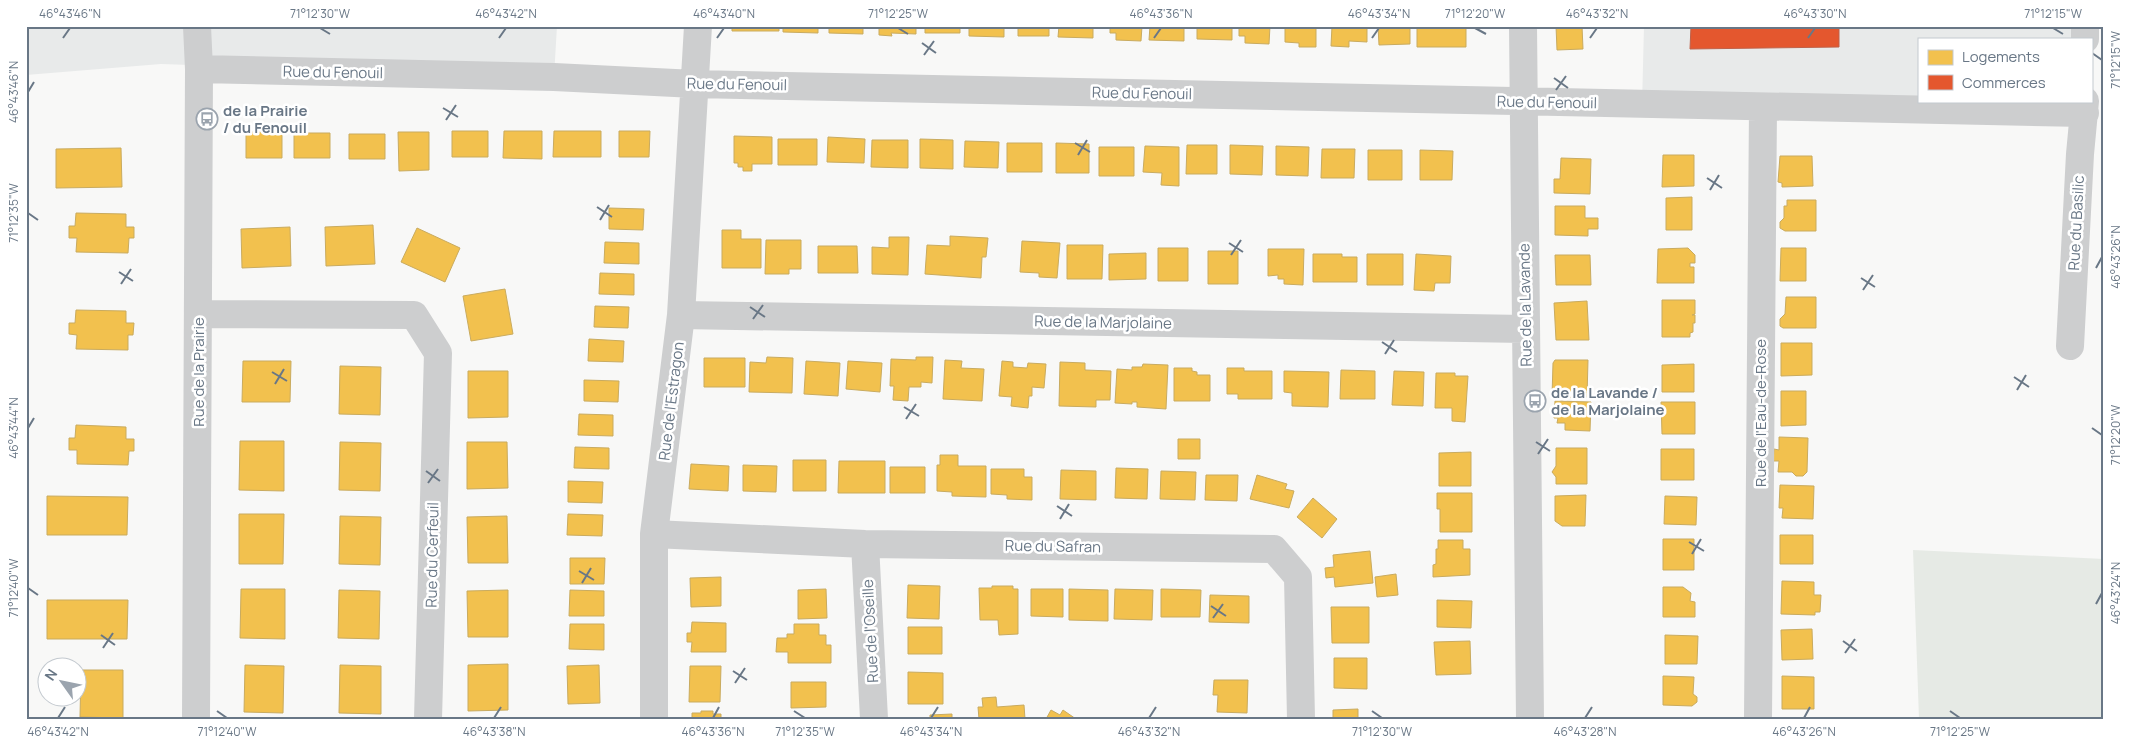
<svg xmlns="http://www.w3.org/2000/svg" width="2130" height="745" font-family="Manrope,sans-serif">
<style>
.built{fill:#e8eaea}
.green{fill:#e6eae5}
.homes{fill:#f2c14e;stroke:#c9ab5f}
.shops{fill:#e4572e;stroke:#bf6148}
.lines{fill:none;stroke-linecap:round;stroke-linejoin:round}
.minor{stroke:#cdcecf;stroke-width:28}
.ticks{fill:none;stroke:#697786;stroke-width:2}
.labels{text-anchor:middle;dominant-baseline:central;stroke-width:5;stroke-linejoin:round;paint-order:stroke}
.street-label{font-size:15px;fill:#697786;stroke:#fff}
.poi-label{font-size:15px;font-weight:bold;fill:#697786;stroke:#fff;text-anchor:start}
.neatline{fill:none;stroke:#697786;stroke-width:2}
.ticks-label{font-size:12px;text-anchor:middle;fill:#697786}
</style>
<rect width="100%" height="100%" fill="#f8f8f7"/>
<path class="built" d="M26,26H557L554,77L161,64L26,75Z
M1644,26H2085V39H1919V101L1642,105Z"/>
<path class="green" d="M1913,550L2104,559V719H1919Z"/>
<path class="homes" d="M732,26H779V31H732Z
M783,26H818V33L783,32Z
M829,26H863V34L829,33Z
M879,26H916V34L891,33L892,36L879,35Z
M925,26H960V33H925Z
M969,26H1004V37L969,36Z
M1018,26H1049V36H1018Z
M1059,26H1093V38L1058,37Z
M1110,26H1142L1141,41L1116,40V33H1110Z
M1150,26H1184V41L1149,40Z
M1197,26H1232V40L1197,39Z
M1239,26H1270L1269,44L1245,43V36H1239Z
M1285,26H1316V47H1299V43L1285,42Z
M1332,26H1367V42L1349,41V47L1331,46Z
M1378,26H1410V44L1379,45Z
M1417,26H1466V47H1417Z
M1556,26H1582L1583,49L1557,50Z
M452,131H488V157H452Z
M504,131H542V159L503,158Z
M554,131H601V157H553Z
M619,131H650L649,157H619Z
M246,132H282V158H246Z
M398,132H429V170L399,171Z
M294,133H330V158H294Z
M349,134H385V159H349Z
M734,136L772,137V164H752V171H743V167H738V163H734Z
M828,137L865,139L864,163L827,162Z
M778,139H817V165H778Z
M920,139L953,140V169L920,168Z
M872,140H908V168L871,167Z
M965,141L999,142L998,168L964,167Z
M1007,143H1042V172H1007Z
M1056,143L1089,144V173H1056Z
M1187,145H1217V174H1186Z
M1230,145L1263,146L1262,175L1230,174Z
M1145,146L1179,147V186L1161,185L1162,173L1143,172Z
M1276,146L1309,147L1308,176L1276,175Z
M1099,147H1134V176H1099Z
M121,148L122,187L56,188V149Z
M1322,149H1355L1354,178H1321Z
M1368,150H1402V180H1368Z
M1420,150L1453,151L1452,180H1420Z
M1663,155H1694V186L1662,187Z
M1780,156H1812L1813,186L1782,187V183L1778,182Z
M1561,158L1591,159L1590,194L1554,193V179H1560Z
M1692,197V230H1666V198Z
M1787,200H1816V231H1785L1780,228V222L1784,218V206H1787Z
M1555,206H1585V218H1598V229H1588V236L1555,235Z
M609,208L644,209L643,230L609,229Z
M76,213L126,214V227H134V238H129L128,253L76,252L77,238H69V226H75Z
M373,225L375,264L326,266L325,227Z
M290,227L291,266L242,268L241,229Z
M417,228L460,248L445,282L401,262Z
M722,230H741V239H761V268H722Z
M950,236L988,238L986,257H982L981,278L925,274L927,245L950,246Z
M889,237H909L908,275L872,274V247L889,248Z
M766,240H801V269H789V274H765Z
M1022,241L1060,243L1057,278L1039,277V273L1020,272Z
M605,242L639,243V264L604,263Z
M1067,245H1103L1102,279H1067Z
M818,246H857L858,273H818Z
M1158,248H1188V281H1158Z
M1688,248L1695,255V263H1690V267H1694V283H1657L1658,249Z
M1781,248H1806V281H1780Z
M1268,249H1304L1303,285L1284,284V279H1278V275L1268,276Z
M1208,251H1238V284H1208Z
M1146,253V279L1109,280V254Z
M1313,254H1342V257H1357V282H1313Z
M1367,254H1403V285H1367Z
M1416,254L1451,256L1450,283H1435L1434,291L1414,290Z
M1555,255H1590L1591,285H1556Z
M600,273L634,274V295L599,294Z
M505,289L513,334L471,341L463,296Z
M1786,297H1816V328H1783L1780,326V319L1785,314Z
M1662,300H1695V314L1692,315H1695V323H1693V332L1690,333V337H1662Z
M1587,301L1589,340H1556L1554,303Z
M595,306L629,307L628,328L594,327Z
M76,310L126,311V323H134L133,335H128V350L76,349L77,335L69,334V323H75Z
M589,339L624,341L623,362L588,361Z
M1781,343H1812V375L1781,376Z
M767,357L793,358L792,393L749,392L750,362L766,363Z
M916,357H933L932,383L921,382V387H909L908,401L893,400L894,386H890L891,359L916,360Z
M704,358H745V387H704Z
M945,360L962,361L961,368L984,369L982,401L943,399Z
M1555,360H1588L1587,397H1552L1553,363Z
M243,361H291L290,402H242Z
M806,361L840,363L838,396L804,394Z
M848,361L882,363L880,392L846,389Z
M1002,361L1013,362V367L1027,368L1028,363L1046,364L1044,388L1032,387V396H1029L1028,408L1011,406L1012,397L999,396Z
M1060,362L1085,363V370L1111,371L1110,400H1096V407L1059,406Z
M1143,364L1168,365L1166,409L1137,407V402H1132V404L1115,403L1117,369L1132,370V367H1142Z
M1694,364V392H1662V365Z
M340,366L381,367L380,415L339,414Z
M1174,368H1192V371L1197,372V375H1210V401H1174Z
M1227,368H1244V371H1272V399H1238V394H1227Z
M1341,370L1375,371V399H1340Z
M468,371H508V417L468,418Z
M1284,371L1329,372L1328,407L1292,406V393L1284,392Z
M1394,371L1424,372L1423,406L1392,405Z
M1436,373H1455V376H1468L1465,422L1452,421V408H1435Z
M584,380L619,381L618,402L584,401Z
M1781,391H1806V425L1781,426Z
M1555,401L1591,402L1590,431L1565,430V423H1557L1558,418H1554Z
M1661,402H1695V434H1662Z
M579,414L613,415V436L578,435Z
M76,425L126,427V439H134V451H129L128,465L77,464V450H69V438H75Z
M1779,437L1808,438L1807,472L1803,476H1796L1792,472H1778L1779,461H1773L1774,449L1779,450Z
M1178,439H1200V459H1178Z
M240,441H284V491L239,490Z
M340,442L381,443L380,491L339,490Z
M467,442H507L508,488L467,489Z
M575,447L609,448V469L574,468Z
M1556,448H1587V484H1556V477L1552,472L1556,466Z
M1661,449H1694V480H1661Z
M1471,452V486H1439V453Z
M940,455H958V466H986V497L952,496V492L937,491V465H940Z
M793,460H826V491H793Z
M839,461H885V493H838Z
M691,464L729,466L728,491L689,489Z
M743,465L777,466L776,492L743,491Z
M890,467H925V493H890Z
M1116,468L1148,469L1147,499L1115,498Z
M991,469H1024V477H1032V500L1007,499V495L991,494Z
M1061,470L1096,471V500L1060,499Z
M1161,471L1196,472L1195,500L1160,499Z
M1206,475H1238L1237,501L1205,500Z
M1257,475L1287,484L1285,489L1294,491L1289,508L1250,499Z
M568,481L603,482L602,503L568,502Z
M1780,485L1814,486L1813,519L1782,518L1783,508H1779Z
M1437,493H1472V532H1440V509H1437Z
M1586,495L1585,526H1562L1555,521V496Z
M47,496L128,497L127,535H47Z
M1665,496L1697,497L1696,525L1664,524Z
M1313,498L1337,519L1322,538L1297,517Z
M239,514H284L283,564H239Z
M568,514L603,515L602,536L567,535Z
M340,516L381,517L380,565L339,564Z
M507,516L508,563H468L467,517Z
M1780,535H1813V564H1780Z
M1663,539H1694V570H1663Z
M1438,540H1463V549H1470V575L1433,577V565L1436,564V549H1438Z
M1370,551L1373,583L1335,587L1334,577L1326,578L1325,568L1334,567L1333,555Z
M570,558H605L604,584H570Z
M1396,574L1398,595L1377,597L1375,577Z
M721,577V606L691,607L690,578Z
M1782,581L1814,582V595H1821L1820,612H1815V615L1781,614Z
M908,585L940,586L939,619L907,618Z
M992,586H1013V589H1018V634L999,635L998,620H980L979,588H992Z
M1663,587H1683L1691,593L1690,601L1695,602V617H1663Z
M241,589H285V639L240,638Z
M826,589L827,618L798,619V590Z
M1031,589H1063V617L1031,616Z
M1069,589L1108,590V621L1069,620Z
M1115,589L1153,590L1152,620L1114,619Z
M1161,589L1201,590L1200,617H1161Z
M339,590L380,591L379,639L338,638Z
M508,590V637H468L467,591Z
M570,590L604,591V616H569Z
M1210,595L1249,596V623L1209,622Z
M47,600H128L127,639H47Z
M1437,600L1472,601L1471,628L1437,627Z
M1331,607H1369V643H1332Z
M692,622L726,623V652H691L692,642H687V633H691Z
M570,624H604V650L569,649Z
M794,624H819V635H826V645H831V663H788V652H776L777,638H787V634H794Z
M908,627H942V654H908Z
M1812,629L1813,659L1782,660L1781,630Z
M1665,635L1698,636L1697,664H1665Z
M1470,641L1471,674L1436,675L1434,642Z
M1334,658H1367V689L1334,688Z
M508,664V710L468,711V665Z
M245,665L284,666L283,713L244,712Z
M340,665L381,666V714L339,713Z
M599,665L600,703L568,704L567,666Z
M690,666H721L720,702H689Z
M81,670H123V718L80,717Z
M908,672L943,673V704H908Z
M1663,676L1694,677L1693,694L1697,697V702L1692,706L1663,705Z
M1782,676L1814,677V709H1782Z
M1214,680H1248L1247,713L1217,712L1218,695H1213Z
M791,682H826V707L791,708Z
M996,697L997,707L1024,705L1025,719H979L978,707H983L982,698Z
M1358,709V719H1333V710Z
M1051,710L1060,715L1063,710L1076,719H1046Z
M701,711H713V714H721V719H692V713H701Z
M952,714V719H911L930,718V715Z"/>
<path class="shops" d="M1691,26H1839V47L1690,49Z"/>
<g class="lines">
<path class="minor" d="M1523,26L1530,719
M2085,39V26
M199,69L554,77L695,84L2085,113
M198,314L414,315L438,353L428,719
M681,315L1525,329
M2070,346L2080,154L2085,101
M654,534L865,544L1274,549L1298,577L1301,719
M865,544L874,719
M196,719L199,69L197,26
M654,719V534L681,315L698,26
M1758,719L1763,107"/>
</g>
<path class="ticks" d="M320,28L330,34M898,28L908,34M1475,28L1486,34M2053,28L2063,34M63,38L70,28M499,38L506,28M717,38L724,28M1154,38L1161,28M1372,38L1379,28M1590,38L1597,28M1808,38L1815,28M922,43L936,53M2092,53L2102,60M924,55L934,41M1554,78L1568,88M1556,90L1566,76M28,92L34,82M443,108L458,117M446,120L456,105M1075,143L1090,152M1078,155L1087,140M1707,178L1722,188M1710,190L1719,175M597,207L612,217M28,213L38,220M600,220L609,205M1229,243L1243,252M1231,255L1241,240M2096,268L2102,257M119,272L133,281M1861,278L1875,287M121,284L131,269M1863,290L1873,275M750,307L765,317M753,319L763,305M1382,342L1397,352M1385,354L1394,340M272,372L287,381M2014,377L2029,387M275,384L284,369M2017,390L2026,375M904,407L919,416M906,419L916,404M28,428L34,418M2092,428L2102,435M1536,442L1550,451M1538,454L1548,439M426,471L440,481M428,483L438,469M1057,506L1072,516M1060,519L1069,504M1689,542L1704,551M1692,554L1701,539M579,571L594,580M582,583L591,568M28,588L38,595M2096,604L2102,593M1211,606L1226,616M1213,618L1223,604M101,635L115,645M1843,641L1857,651M103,648L113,633M1845,653L1855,639M733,671L747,680M735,683L745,668M217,711L227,718M794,711L805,718M1372,711L1382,718M1950,711L1960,718M58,718L65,707M494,718L501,707M713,718L719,707M931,718L938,707M1149,718L1156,707M1585,718L1592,707M1804,718L1810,707"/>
<defs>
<g id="bus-ring" transform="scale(1.125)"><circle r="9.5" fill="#fff" stroke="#9ba4ae" stroke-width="1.5"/><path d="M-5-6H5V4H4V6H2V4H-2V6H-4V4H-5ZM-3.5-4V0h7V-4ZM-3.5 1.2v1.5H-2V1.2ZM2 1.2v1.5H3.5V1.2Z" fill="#9ba4ae"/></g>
</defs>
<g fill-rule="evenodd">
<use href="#bus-ring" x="207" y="119"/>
<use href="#bus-ring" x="1535" y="401"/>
</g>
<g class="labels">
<g class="street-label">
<text transform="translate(333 72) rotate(1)">Rue du Fenouil</text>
<text transform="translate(737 84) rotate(1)">Rue du Fenouil</text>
<text transform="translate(1142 93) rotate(1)">Rue du Fenouil</text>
<text transform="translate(1547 102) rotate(1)">Rue du Fenouil</text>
<text transform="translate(2076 223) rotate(-87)">Rue du Basilic</text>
<text transform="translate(1525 305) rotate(-91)">Rue de la Lavande</text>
<text transform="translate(1103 322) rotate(1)">Rue de la Marjolaine</text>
<text transform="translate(198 372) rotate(-90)">Rue de la Prairie</text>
<text transform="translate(671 401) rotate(-83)">Rue de l'Estragon</text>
<text transform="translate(1760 413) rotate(-90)">Rue de l'Eau-de-Rose</text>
<text transform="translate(1053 546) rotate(1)">Rue du Safran</text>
<text transform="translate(432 555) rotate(-89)">Rue du Cerfeuil</text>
<text transform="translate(870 631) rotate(-93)">Rue de l'Oseille</text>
</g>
<g class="poi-label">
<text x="223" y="110">de la Prairie<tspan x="223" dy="17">/ du Fenouil</tspan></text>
<text x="1551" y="392">de la Lavande /<tspan x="1551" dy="17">de la Marjolaine</tspan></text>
</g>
</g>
<rect width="2130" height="745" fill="none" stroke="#ffffff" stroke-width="55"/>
<rect x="1918" y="38" width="175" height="65" fill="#ffffff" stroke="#c3c9cf"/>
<rect x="1928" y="50" width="25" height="15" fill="#f2c14e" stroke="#c3c9cf"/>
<text x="1962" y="62" font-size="15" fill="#697786">Logements</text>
<rect x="1928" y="75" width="25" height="15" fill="#e4572e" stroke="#c3c9cf"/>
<text x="1962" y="88" font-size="15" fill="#697786">Commerces</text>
<g transform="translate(62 682) rotate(303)"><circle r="24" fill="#ffffff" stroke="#c3c9cf"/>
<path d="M0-4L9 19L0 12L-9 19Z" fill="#9ba4ae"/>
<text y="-8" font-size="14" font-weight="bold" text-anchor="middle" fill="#697786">N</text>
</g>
<rect x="28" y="28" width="2074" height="690" class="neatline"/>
<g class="ticks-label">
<text x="70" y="18">46°43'46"N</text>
<text x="320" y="18">71°12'30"W</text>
<text x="506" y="18">46°43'42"N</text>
<text x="724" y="18">46°43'40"N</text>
<text x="898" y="18">71°12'25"W</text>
<text x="1161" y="18">46°43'36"N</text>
<text x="1379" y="18">46°43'34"N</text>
<text x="1475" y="18">71°12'20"W</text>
<text x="1597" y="18">46°43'32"N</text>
<text x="1815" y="18">46°43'30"N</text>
<text x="2053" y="18">71°12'15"W</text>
<text transform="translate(2116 60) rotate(-90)" y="4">71°12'15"W</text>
<text transform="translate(14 92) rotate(-90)" y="4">46°43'46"N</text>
<text transform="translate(14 213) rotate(-90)" y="4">71°12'35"W</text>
<text transform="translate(2116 257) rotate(-90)" y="4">46°43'26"N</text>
<text transform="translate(14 428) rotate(-90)" y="4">46°43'44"N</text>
<text transform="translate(2116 435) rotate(-90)" y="4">71°12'20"W</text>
<text transform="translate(14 588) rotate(-90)" y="4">71°12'40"W</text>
<text transform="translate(2116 593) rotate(-90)" y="4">46°43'24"N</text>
<text x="58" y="736">46°43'42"N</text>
<text x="227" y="736">71°12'40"W</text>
<text x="494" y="736">46°43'38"N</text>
<text x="713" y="736">46°43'36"N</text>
<text x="805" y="736">71°12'35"W</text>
<text x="931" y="736">46°43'34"N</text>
<text x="1149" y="736">46°43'32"N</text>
<text x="1382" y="736">71°12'30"W</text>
<text x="1585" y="736">46°43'28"N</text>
<text x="1804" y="736">46°43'26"N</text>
<text x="1960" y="736">71°12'25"W</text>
</g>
</svg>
